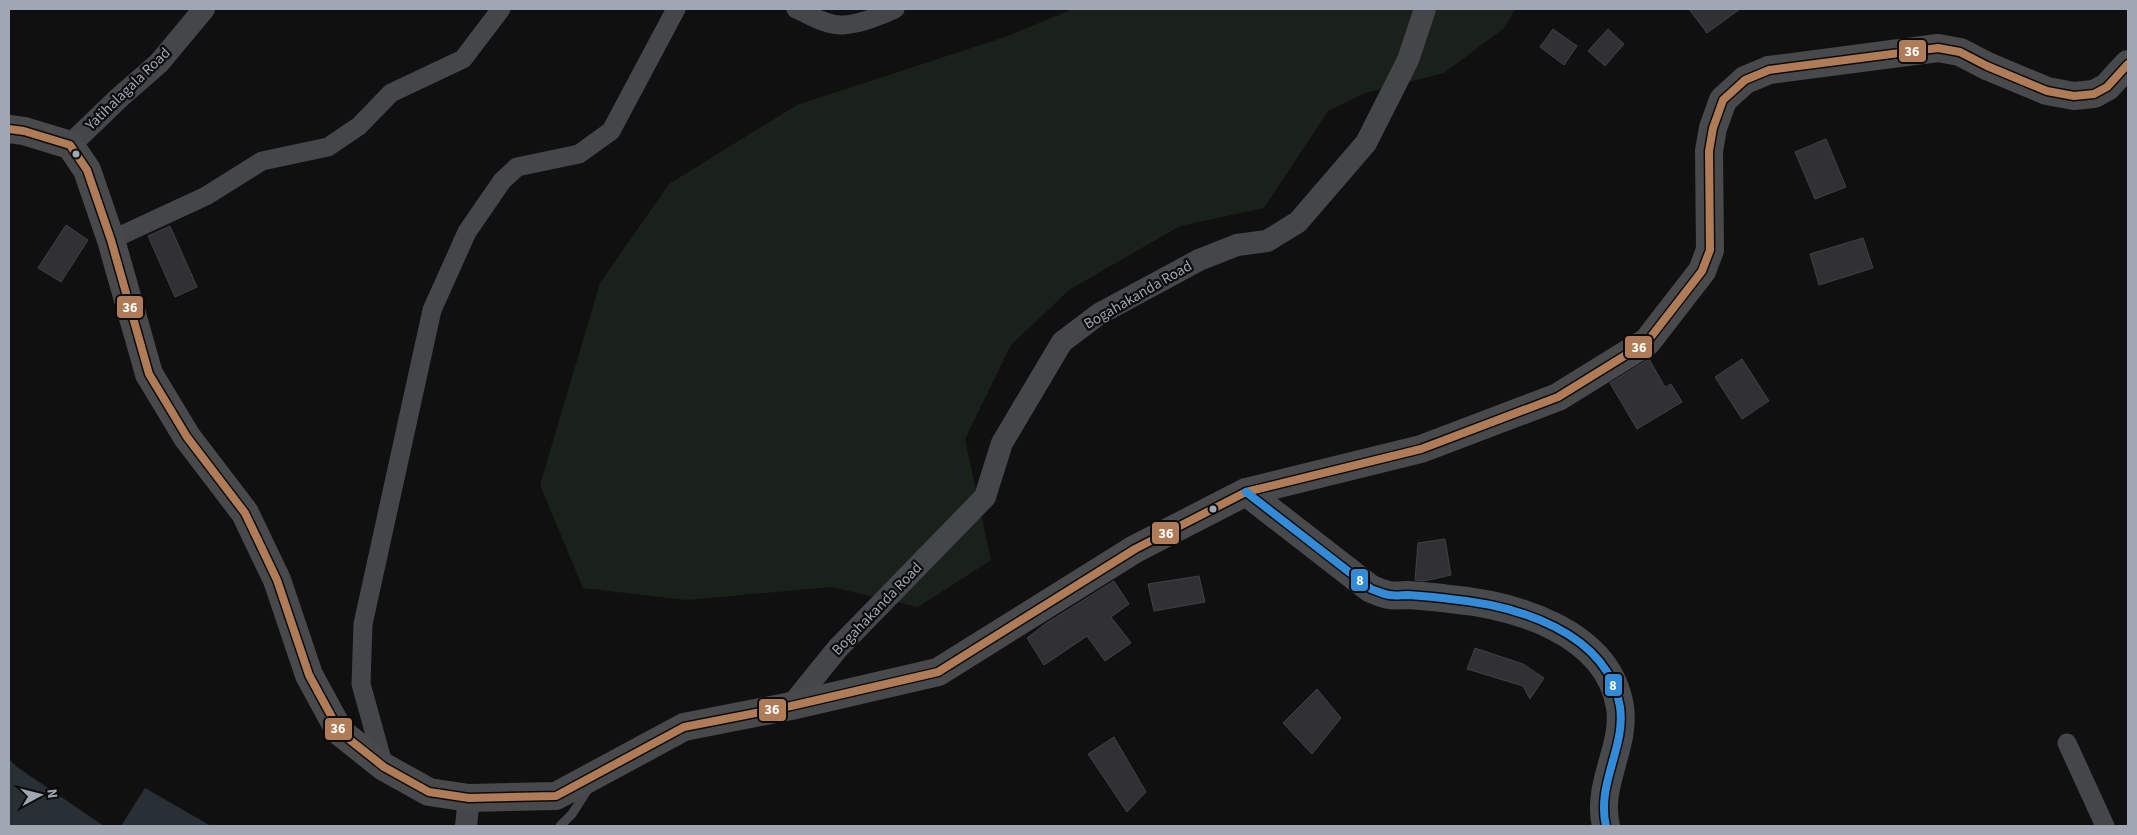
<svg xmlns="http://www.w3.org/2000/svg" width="2137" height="835" font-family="'Source Sans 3',sans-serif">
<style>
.green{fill:#1a211b}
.water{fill:#283035}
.building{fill:#313133;stroke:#404144}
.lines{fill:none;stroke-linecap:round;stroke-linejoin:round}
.service{stroke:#454649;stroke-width:9}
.minor{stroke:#454649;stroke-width:19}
.tertiary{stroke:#454649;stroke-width:22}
.primary{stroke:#47494b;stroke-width:28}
.bus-1-casing{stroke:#0b0b0c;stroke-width:11}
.bus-2-casing{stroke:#0b0b0c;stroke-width:11}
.bus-1{stroke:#b07c57;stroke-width:8}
.bus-2{stroke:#338bd7;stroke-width:8}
.bus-dot{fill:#a1a7b2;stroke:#0b0b0c;stroke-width:2}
.labels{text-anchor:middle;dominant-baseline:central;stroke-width:4.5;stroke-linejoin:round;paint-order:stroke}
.street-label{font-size:15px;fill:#a1a7b2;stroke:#0b0b0c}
.line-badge{stroke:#0b0b0c;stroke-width:2}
.badge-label{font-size:14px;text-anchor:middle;font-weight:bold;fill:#fff}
</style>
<rect width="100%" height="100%" fill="#101011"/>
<path class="green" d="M1073,9H1515L1504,28L1444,73L1365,93L1328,111L1264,208L1180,226L1069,290L1011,345L965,439L991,560L918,607L831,587L687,600L583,588L540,485L600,283L669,184L797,105L1005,37Z"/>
<path class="water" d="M9,759L17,767L104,826H9Z
M145,788L211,826H121Z"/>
<path class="building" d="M1689,9H1740L1707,33Z
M1553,29L1577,46L1564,65L1540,47Z
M1608,29L1624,44L1605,66L1588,51Z
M1826,139L1846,187L1815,199L1795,152Z
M66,225L88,240L61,282L38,268Z
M170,226L197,287L175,297L148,236Z
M1863,238L1873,268L1819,285L1810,254Z
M1649,359L1665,387L1671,384L1682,402L1637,429L1610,383Z
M1742,359L1769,401L1742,419L1715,377Z
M1445,539L1451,575L1424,581L1415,580L1418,543Z
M1199,576L1205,602L1154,611L1148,584Z
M1114,581L1129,604L1111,617L1131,643L1105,661L1087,636L1044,665L1027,638L1045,624Z
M1475,648L1523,664L1544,678L1530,699L1523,686L1467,669Z
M1317,689L1341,718L1312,754L1283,723Z
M1114,737L1146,792L1127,812L1088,754Z"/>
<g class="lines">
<path class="service" d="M560,826L572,814L588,789"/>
<path class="minor" d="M796,9C810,15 827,26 843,25C861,24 880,16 895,9
M111,240L206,196L262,161L328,147L359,126L391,93L463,59L501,9
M2067,743L2105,826
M384,767L361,684L363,624L432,310L467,232L502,181L517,167L579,154L611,131L676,9"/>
<path class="tertiary" d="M70,145L120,97L159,63L204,9
M791,706L838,648L985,497L1002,443L1062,342L1099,314L1199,260L1237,245L1267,241L1298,222L1366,143L1408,60L1425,9
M466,826L469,798"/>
<path class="primary" d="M9,129L24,131L70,145L87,170L111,240L149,374L187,437L245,513L277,580L309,675L340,732L384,767L429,792L469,798L556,796L684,727L791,706L938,672L1135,549L1246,492L1421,449L1558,397L1647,342L1702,271L1710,250L1709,151L1713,128L1723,100L1745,80L1769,70L1938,48L1960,52L1987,66L2047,91L2074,96L2094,94L2107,87L2128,64
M1246,492L1371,589C1377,591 1383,594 1389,595C1395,596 1402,595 1408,595C1422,596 1436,597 1450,599C1514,605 1608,631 1620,707C1626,747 1596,784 1606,826"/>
<g class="bus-1-casing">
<path id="bus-1" d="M9,129L24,131L70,145L87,170L111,240L149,374L187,437L245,513L277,580L309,675L340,732L384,767L429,792L469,798L556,796L684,727L791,706L938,672L1135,549L1246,492L1421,449L1558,397L1647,342L1702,271L1710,250L1709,151L1713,128L1723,100L1745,80L1769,70L1938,48L1960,52L1987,66L2047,91L2074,96L2094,94L2107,87L2128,64"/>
</g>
<g class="bus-2-casing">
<path id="bus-2" d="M1246,492L1371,589C1377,591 1383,594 1389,595C1395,596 1402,595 1408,595C1422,596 1436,597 1450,599C1514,605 1608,631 1620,707C1626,747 1596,784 1606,826"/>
</g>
<use href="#bus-1" class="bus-1"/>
<use href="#bus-2" class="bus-2"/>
</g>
<g class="bus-dot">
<circle cx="76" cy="154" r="4.5"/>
<circle cx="1213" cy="509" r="4.5"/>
</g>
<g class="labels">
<g class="street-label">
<text transform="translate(128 89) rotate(-44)">Yatihalagala Road</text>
<text transform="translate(1138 295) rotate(-30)">Bogahakanda Road</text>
<text transform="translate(877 609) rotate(-46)">Bogahakanda Road</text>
</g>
</g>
<g class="line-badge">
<rect x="1898" y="39" width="29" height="24" rx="5" fill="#b07c57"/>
<rect x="116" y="295" width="28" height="24" rx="5" fill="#b07c57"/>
<rect x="1624" y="335" width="29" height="24" rx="5" fill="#b07c57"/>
<rect x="1151" y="521" width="29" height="24" rx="5" fill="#b07c57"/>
<rect x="1350" y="568" width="19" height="24" rx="5" fill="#338bd7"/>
<rect x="1604" y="673" width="19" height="24" rx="5" fill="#338bd7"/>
<rect x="758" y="698" width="29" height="24" rx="5" fill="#b07c57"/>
<rect x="324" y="717" width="29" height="24" rx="5" fill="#b07c57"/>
</g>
<g class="badge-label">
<text x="1912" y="56">36</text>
<text x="130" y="312">36</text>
<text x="1639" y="352">36</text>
<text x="1166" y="538">36</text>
<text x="1360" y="585">8</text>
<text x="1613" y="690">8</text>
<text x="772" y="714">36</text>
<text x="338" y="733">36</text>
</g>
<rect width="2137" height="835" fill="none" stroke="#a1a7b2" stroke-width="20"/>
<g transform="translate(40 795) rotate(83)" stroke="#0b0b0c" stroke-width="4" paint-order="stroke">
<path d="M0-4L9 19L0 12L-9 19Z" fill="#a1a7b2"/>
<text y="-8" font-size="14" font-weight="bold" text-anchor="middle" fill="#a1a7b2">N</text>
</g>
</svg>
